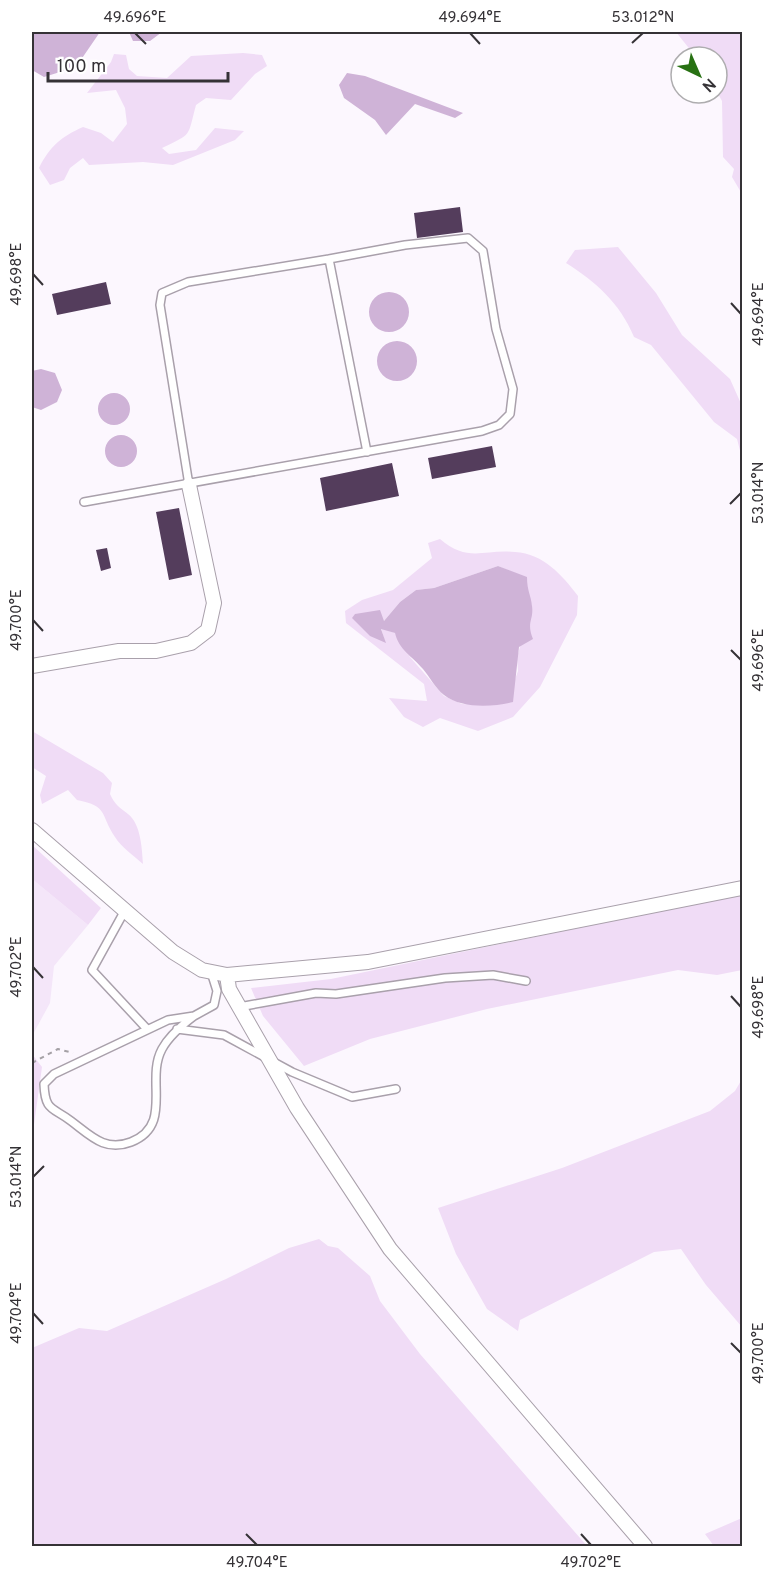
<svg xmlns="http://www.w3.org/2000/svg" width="774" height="1578" font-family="Overpass,sans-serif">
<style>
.built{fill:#f4e6f9}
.green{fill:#f0dcf6;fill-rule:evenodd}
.water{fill:#cfb3d7}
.building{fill:#543d5c}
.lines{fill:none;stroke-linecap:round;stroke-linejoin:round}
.service-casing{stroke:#a9a0ab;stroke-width:10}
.minor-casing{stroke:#a9a0ab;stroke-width:16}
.path{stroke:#a5a1a6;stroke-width:2;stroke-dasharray:4.5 4.5;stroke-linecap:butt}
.service{stroke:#fff;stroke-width:7}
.minor{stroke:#fff;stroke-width:14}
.ticks{fill:none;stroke:#353236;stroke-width:2}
.neatline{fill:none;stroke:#353236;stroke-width:2}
.ticks-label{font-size:15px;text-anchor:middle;fill:#353236}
</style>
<rect width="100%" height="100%" fill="#fcf7fe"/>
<path class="built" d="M32,879L88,925L54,966L50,1003L32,1036Z"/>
<path class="green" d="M676,32H742V194L732,177L734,169L723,157L722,101L717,92V57H696Z
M243,53L262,55L267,66L255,74L231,100L206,98L196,105C187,138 193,133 162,148L169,154L196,150L215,128L244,131L235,140L173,165L143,162L89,165L83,158L70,168L64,180L50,185L39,168C50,146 61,137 83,127L101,133L113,142L127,124L125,108L116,90L87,93L111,62L114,54L126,55L129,69L137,76L167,78L191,56Z
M618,247L656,293L682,335L730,379L742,406V458L737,439L714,422L651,345L634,337C620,303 596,282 566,263L575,250Z
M440,539C468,563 483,549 515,552C544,554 562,575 578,596L577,615L540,687L513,717L478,731L440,718L423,727L404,717L389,698L427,701L424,684L346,623L345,611L362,600L393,590L432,558L428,543ZM498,566L527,578V593L532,606L517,657L518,671L514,682L480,705L462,704L444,696L410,657L395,633L381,628L385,642L356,614L384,621L400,602L416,590L434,588Z
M32,731L103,773L112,783L110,794C115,805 119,807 128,814C141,824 142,849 143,864C134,856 121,847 115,837C100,815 109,806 77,800L68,790L42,804L40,795L46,776L32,767Z
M32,845L101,908L88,925L32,879Z
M742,894V970L717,975L678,970L487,1009L370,1039L304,1066L263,1016L251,988L331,979Z
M32,1054L42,1067L32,1139Z
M742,1079V1327L706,1285L681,1249L654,1252L520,1320L518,1331L487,1309L456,1254L438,1208L562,1168L710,1111L735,1091Z
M319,1239L328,1246L338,1248L370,1276L380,1301L420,1354L587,1546H32V1348L79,1328L107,1331L226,1279L289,1248Z
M742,1518V1546H714L705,1534Z"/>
<path class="water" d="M32,32H100L76,67L44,77L32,70Z
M129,32H162L150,41H133Z
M347,73L365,76L463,113L455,118L415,104L386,135L375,120L344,98L339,85Z
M369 312a20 20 0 1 1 40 0a20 20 0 1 1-40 0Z
M377 361a20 20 0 1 1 40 0a20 20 0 1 1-40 0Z
M41,369L55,373L62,390L57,402L41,410L32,407V371Z
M98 409a16 16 0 1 1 32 0a16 16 0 1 1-32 0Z
M105 451a16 16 0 1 1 32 0a16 16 0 1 1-32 0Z
M498,566L527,577C527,591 531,595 532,606C534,620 526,622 533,639L519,647L513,702C493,707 462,709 444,695C435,688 430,677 423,669C412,656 399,650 395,633L381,629L386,643L370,636L352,618L355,614L380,610L384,621L400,602L416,590L434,588Z"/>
<path class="building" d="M460,207L463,232L417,238L414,213Z
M106,282L111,304L57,315L52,294Z
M492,446L496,467L432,479L428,458Z
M392,463L399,496L326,511L320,478Z
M179,508L192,575L169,580L156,512Z
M107,548L111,568L101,571L96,550Z"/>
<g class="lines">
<g class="service-casing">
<path id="service" d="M189,485L160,305L162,293L188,282L329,259
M84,502L482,431L499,425L510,414L513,389L496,329L483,251L468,238L405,245L329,259L367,452
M124,912L92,970L147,1029
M239,1007L316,993L336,994L445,978L493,975L526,981
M194,1016C182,1025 169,1036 162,1049C145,1080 174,1125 131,1142C105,1152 91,1136 71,1121C53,1107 45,1112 44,1084L54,1074L168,1020L194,1016L214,1005L217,991L211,972
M177,1029L224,1035L292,1072L352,1097L396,1089"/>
</g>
<g class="minor-casing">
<path id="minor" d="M32,666L119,651H156L191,643L208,630L214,603L189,485
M32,830L173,952L202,970L227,975L368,962L742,888
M227,975L229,989L297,1108L390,1249L645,1546"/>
</g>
<path class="path" d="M32,1063L58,1049L73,1053"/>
<use href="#service" class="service"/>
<use href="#minor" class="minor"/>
</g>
<path class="ticks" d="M135,33L146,44M470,33L480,44M632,43L643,33M33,274L43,285M731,303L741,314M730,504L741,493M33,620L43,631M731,650L741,660M33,967L43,978M731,996L741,1007M33,1177L44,1166M33,1313L43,1324M731,1343L741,1353M246,1534L257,1545M581,1534L591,1545"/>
<rect width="774" height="1578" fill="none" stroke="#ffffff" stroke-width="66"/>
<g transform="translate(699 75) rotate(136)"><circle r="28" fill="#ffffff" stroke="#aeadaf" stroke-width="1.5"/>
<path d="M0-4.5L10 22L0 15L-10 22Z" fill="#287113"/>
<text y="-9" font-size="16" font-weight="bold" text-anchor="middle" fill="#353236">N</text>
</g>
<path d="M48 72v9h180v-9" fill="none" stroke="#353236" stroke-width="3"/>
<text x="57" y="72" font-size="18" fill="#353236" stroke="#ffffff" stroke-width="4.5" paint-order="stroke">100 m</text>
<rect x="33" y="33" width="708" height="1512" class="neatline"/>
<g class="ticks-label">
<text x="135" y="22">49.696°E</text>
<text x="470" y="22">49.694°E</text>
<text x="643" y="22">53.012°N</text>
<text transform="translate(16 274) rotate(-90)" y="5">49.698°E</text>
<text transform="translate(758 314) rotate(-90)" y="5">49.694°E</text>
<text transform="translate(758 493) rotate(-90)" y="5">53.014°N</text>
<text transform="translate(16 620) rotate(-90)" y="5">49.700°E</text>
<text transform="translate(758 660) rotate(-90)" y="5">49.696°E</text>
<text transform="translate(16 967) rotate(-90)" y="5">49.702°E</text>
<text transform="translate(758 1007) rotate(-90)" y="5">49.698°E</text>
<text transform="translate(16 1177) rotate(-90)" y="5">53.014°N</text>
<text transform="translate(16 1313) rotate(-90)" y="5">49.704°E</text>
<text transform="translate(758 1353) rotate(-90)" y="5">49.700°E</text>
<text x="257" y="1567">49.704°E</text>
<text x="591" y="1567">49.702°E</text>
</g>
</svg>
